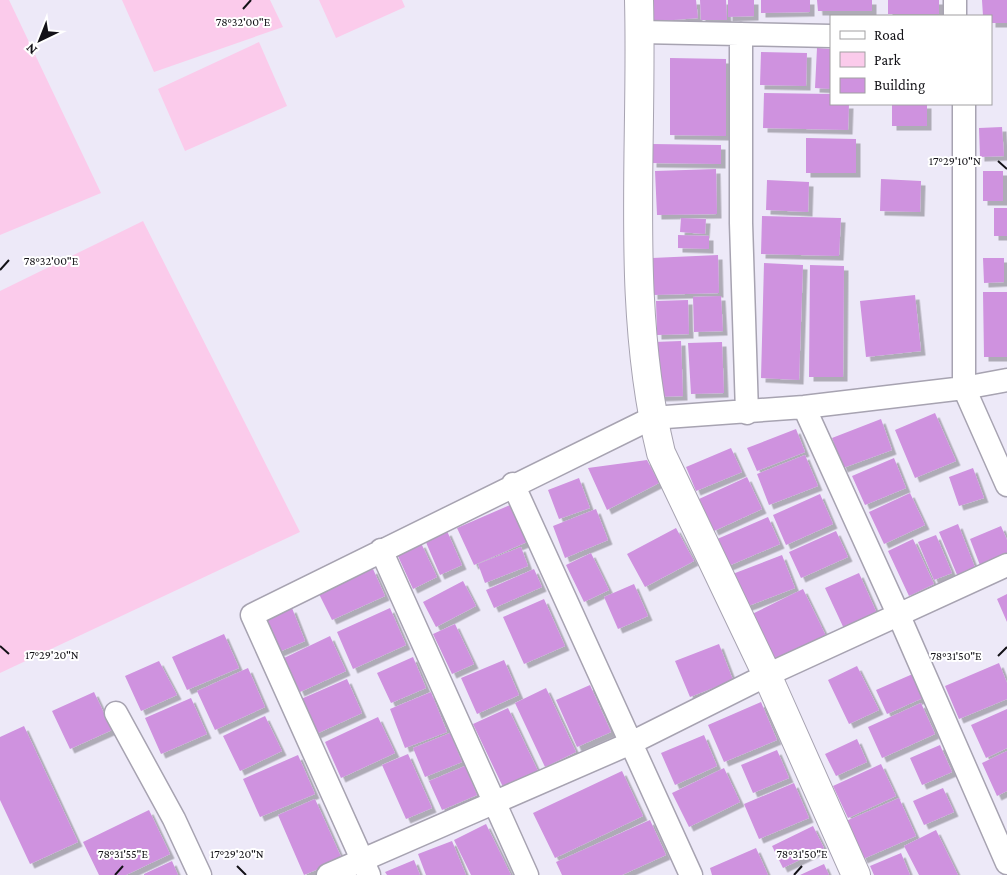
<svg xmlns="http://www.w3.org/2000/svg" width="1007" height="875" font-family="'Crimson Pro',serif">
<style>
.green{fill:#fbcbeb}
.building{fill:#cf92df;filter:url(#shadow)}
.lines{fill:none;stroke-linecap:round;stroke-linejoin:round}
.minor-casing{stroke:#a7a3b1;stroke-width:25}
.tertiary-casing{stroke:#a7a3b1;stroke-width:30}
.minor{stroke:#fff;stroke-width:22}
.tertiary{stroke:#fff;stroke-width:28}
.ticks{fill:none;stroke:#131217;stroke-width:2}
.ticks-label{font-size:12px;text-anchor:middle;fill:#131217;stroke:#fff;stroke-width:4;stroke-linejoin:round;paint-order:stroke}
</style>
<defs>
<filter id="shadow"><feDropShadow dx="4.5" dy="4.5" stdDeviation="0" flood-color="#0004"/></filter>
</defs>
<rect width="100%" height="100%" fill="#ede9f8"/>
<path class="green" d="M0,0H9L101,193L0,235Z
M122,0H270L283,27L154,72Z
M319,0H402L405,7L336,38Z
M259,42L287,106L185,151L158,89Z
M143,221L300,532L0,673V291Z"/>
<path class="building" d="M647,0H696L698,18L649,22Z
M700,0H726L727,20H701Z
M728,0H754V16L728,17Z
M761,0H810V12L761,13Z
M817,0H872V11H818Z
M888,0H939V14H888Z
M982,0H1007V23H991V16H983Z
M817,48L831,49V89L815,88Z
M761,52L807,53L806,86L760,85Z
M670,58L726,59V136L670,135Z
M764,93L831,94V104H849L848,130L763,128Z
M892,104H927V126H892Z
M1002,127L1004,156L980,157L979,128Z
M806,138L856,139V173H806Z
M652,144L721,145V164L652,163Z
M716,169L717,214L657,215L655,171Z
M983,171H1003V201H983Z
M881,179L921,181L920,212L880,211Z
M767,180L809,182L808,212L766,210Z
M994,208H1007V236H994Z
M762,216L841,218L839,256L761,254Z
M681,218L706,219L705,234L680,232Z
M678,235L709,236V249L678,248Z
M718,255L719,293L653,295L652,258Z
M983,258H1004V282L984,283Z
M764,263L803,265L799,380L761,378Z
M810,265L844,266L843,377H809Z
M983,292H1007V357H984Z
M915,295L921,351L866,357L860,301Z
M721,296L723,331L694,332L693,297Z
M688,300L689,334L657,335L656,301Z
M681,341L683,396L656,397L654,342Z
M722,342L724,393L691,394L688,343Z
M935,413L956,461L915,478L895,430Z
M881,419L892,450L843,468L832,438Z
M796,429L805,452L757,471L747,448Z
M731,448L742,472L696,491L686,467Z
M805,455L818,486L769,505L757,474Z
M894,458L906,488L865,505L852,476Z
M647,460L659,483L607,510L588,468Z
M973,468L984,498L959,506L949,477Z
M747,477L762,509L714,531L699,499Z
M579,478L590,508L559,519L548,490Z
M910,493L925,525L884,544L869,512Z
M820,494L833,524L786,545L773,515Z
M510,505L527,542L474,565L457,528Z
M596,509L608,540L565,558L553,526Z
M768,517L780,544L726,567L715,540Z
M958,524L976,570L958,577L939,532Z
M1001,526L1007,540V558L981,568L970,539Z
M676,528L694,561L645,587L627,554Z
M447,531L462,565L440,575L425,540Z
M836,531L848,557L801,578L789,552Z
M936,535L952,573L934,580L918,542Z
M913,539L934,584L909,596L888,551Z
M421,543L437,577L413,589L397,554Z
M521,547L528,566L485,583L478,564Z
M591,553L609,590L584,602L566,565Z
M782,555L795,588L743,608L730,575Z
M373,569L385,596L332,620L319,594Z
M534,569L542,587L494,608L486,590Z
M859,573L879,618L846,633L825,588Z
M463,581L476,606L436,627L423,602Z
M634,584L648,616L618,629L604,597Z
M803,589L828,640L774,666L750,615Z
M1007,594V622L997,599Z
M544,599L565,646L524,664L503,617Z
M292,608L305,641L279,652L266,618Z
M390,608L406,645L353,669L337,632Z
M455,624L474,664L452,674L433,634Z
M224,634L239,668L187,690L172,657Z
M330,636L346,671L300,692L284,658Z
M719,644L733,680L690,697L675,661Z
M413,657L426,688L391,703L377,673Z
M504,660L519,695L477,714L461,678Z
M159,661L177,695L141,711L125,676Z
M999,663L1007,683V699L959,719L945,686Z
M857,666L879,710L849,724L828,680Z
M248,668L265,707L215,730L197,691Z
M915,673L925,697L887,714L876,690Z
M347,679L362,713L316,734L301,699Z
M590,685L611,732L577,747L556,700Z
M546,688L576,752L545,767L515,703Z
M94,692L112,730L70,749L52,711Z
M431,692L447,732L405,748L390,709Z
M191,698L207,734L161,754L145,718Z
M761,702L777,740L724,762L708,725Z
M921,703L935,734L882,758L868,727Z
M508,708L538,771L503,787L473,724Z
M1007,709V748L986,758L971,725Z
M265,716L282,751L240,771L223,736Z
M378,717L395,753L341,778L325,742Z
M24,726L78,842L30,864L0,800V737Z
M450,733L462,762L425,777L413,748Z
M704,735L717,766L675,785L661,753Z
M857,739L867,762L836,776L825,754Z
M940,745L952,772L922,785L910,758Z
M777,750L789,778L753,793L741,765Z
M1007,751V791L997,796L982,763Z
M408,754L432,808L406,819L382,765Z
M298,755L315,794L260,817L243,779Z
M881,764L896,796L848,818L833,786Z
M465,766L477,795L442,810L429,781Z
M724,768L740,802L689,827L672,793Z
M622,771L643,816L555,858L533,813Z
M794,783L809,818L759,839L744,804Z
M943,788L954,812L924,825L913,801Z
M899,798L916,836L863,859L846,821Z
M315,799L342,859L304,875L278,815Z
M149,810L170,854L126,875H99L83,842Z
M650,820L666,855L622,875H562L556,862Z
M486,824L511,875H471L454,840Z
M813,826L824,848L783,868L772,846Z
M936,830L958,875H919L904,846Z
M452,841L466,875H426L418,854Z
M756,848L768,875H712L710,868Z
M901,853L910,875H874L870,866Z
M414,860L420,875H387L385,872Z
M172,861L178,875H144V874Z
M824,864L829,875H800Z"/>
<g class="lines">
<g class="minor-casing">
<path id="minor" d="M955,0V16
M640,32L831,36
M741,34V223L747,413
M964,104V388L1007,485
M804,407L899,616L1007,863
M513,484L691,875
M381,550L527,875
M116,713L174,819L200,875
M328,875L631,743L767,675L1007,565
M369,875L252,615L652,418L804,407L964,388L1007,380"/>
</g>
<g class="tertiary-casing">
<path id="tertiary" d="M639,0C643,150 625,305 661,453L767,675L856,875"/>
</g>
<use href="#minor" class="minor"/>
<use href="#tertiary" class="tertiary"/>
</g>
<path class="ticks" d="M243,9L251,0M998,161L1007,169M0,270L9,260M0,646L9,654M998,656L1007,647M237,866L246,875M115,875L123,866M794,875L802,866"/>
<g class="ticks-label">
<text x="243" y="26">78°32'00"E</text>
<text x="955" y="165">17°29'10"N</text>
<text x="51" y="265">78°32'00"E</text>
<text x="52" y="659">17°29'20"N</text>
<text x="956" y="660">78°31'50"E</text>
<text x="123" y="858">78°31'55"E</text>
<text x="802" y="858">78°31'50"E</text>
<text x="237" y="858">17°29'20"N</text>
</g>
<rect x="830" y="15" width="162" height="90" fill="#ffffff" stroke="#a1a0a2"/>
<rect x="840" y="31" width="25" height="8" fill="#ffffff" stroke="#a1a0a2"/>
<text x="874" y="40" font-size="15" fill="#131217">Road</text>
<rect x="840" y="52" width="25" height="15" fill="#fbcbeb" stroke="#a1a0a2"/>
<text x="874" y="65" font-size="15" fill="#131217">Park</text>
<rect x="840" y="78" width="25" height="15" fill="#cf92df" stroke="#a1a0a2"/>
<text x="874" y="90" font-size="15" fill="#131217">Building</text>
<g transform="translate(40 40) rotate(223)" stroke="#ffffff" stroke-width="4" paint-order="stroke">
<path d="M0-4L9 19L0 12L-9 19Z" fill="#131217"/>
<text y="-8" font-size="14" font-weight="bold" text-anchor="middle" fill="#131217">N</text>
</g>
</svg>
